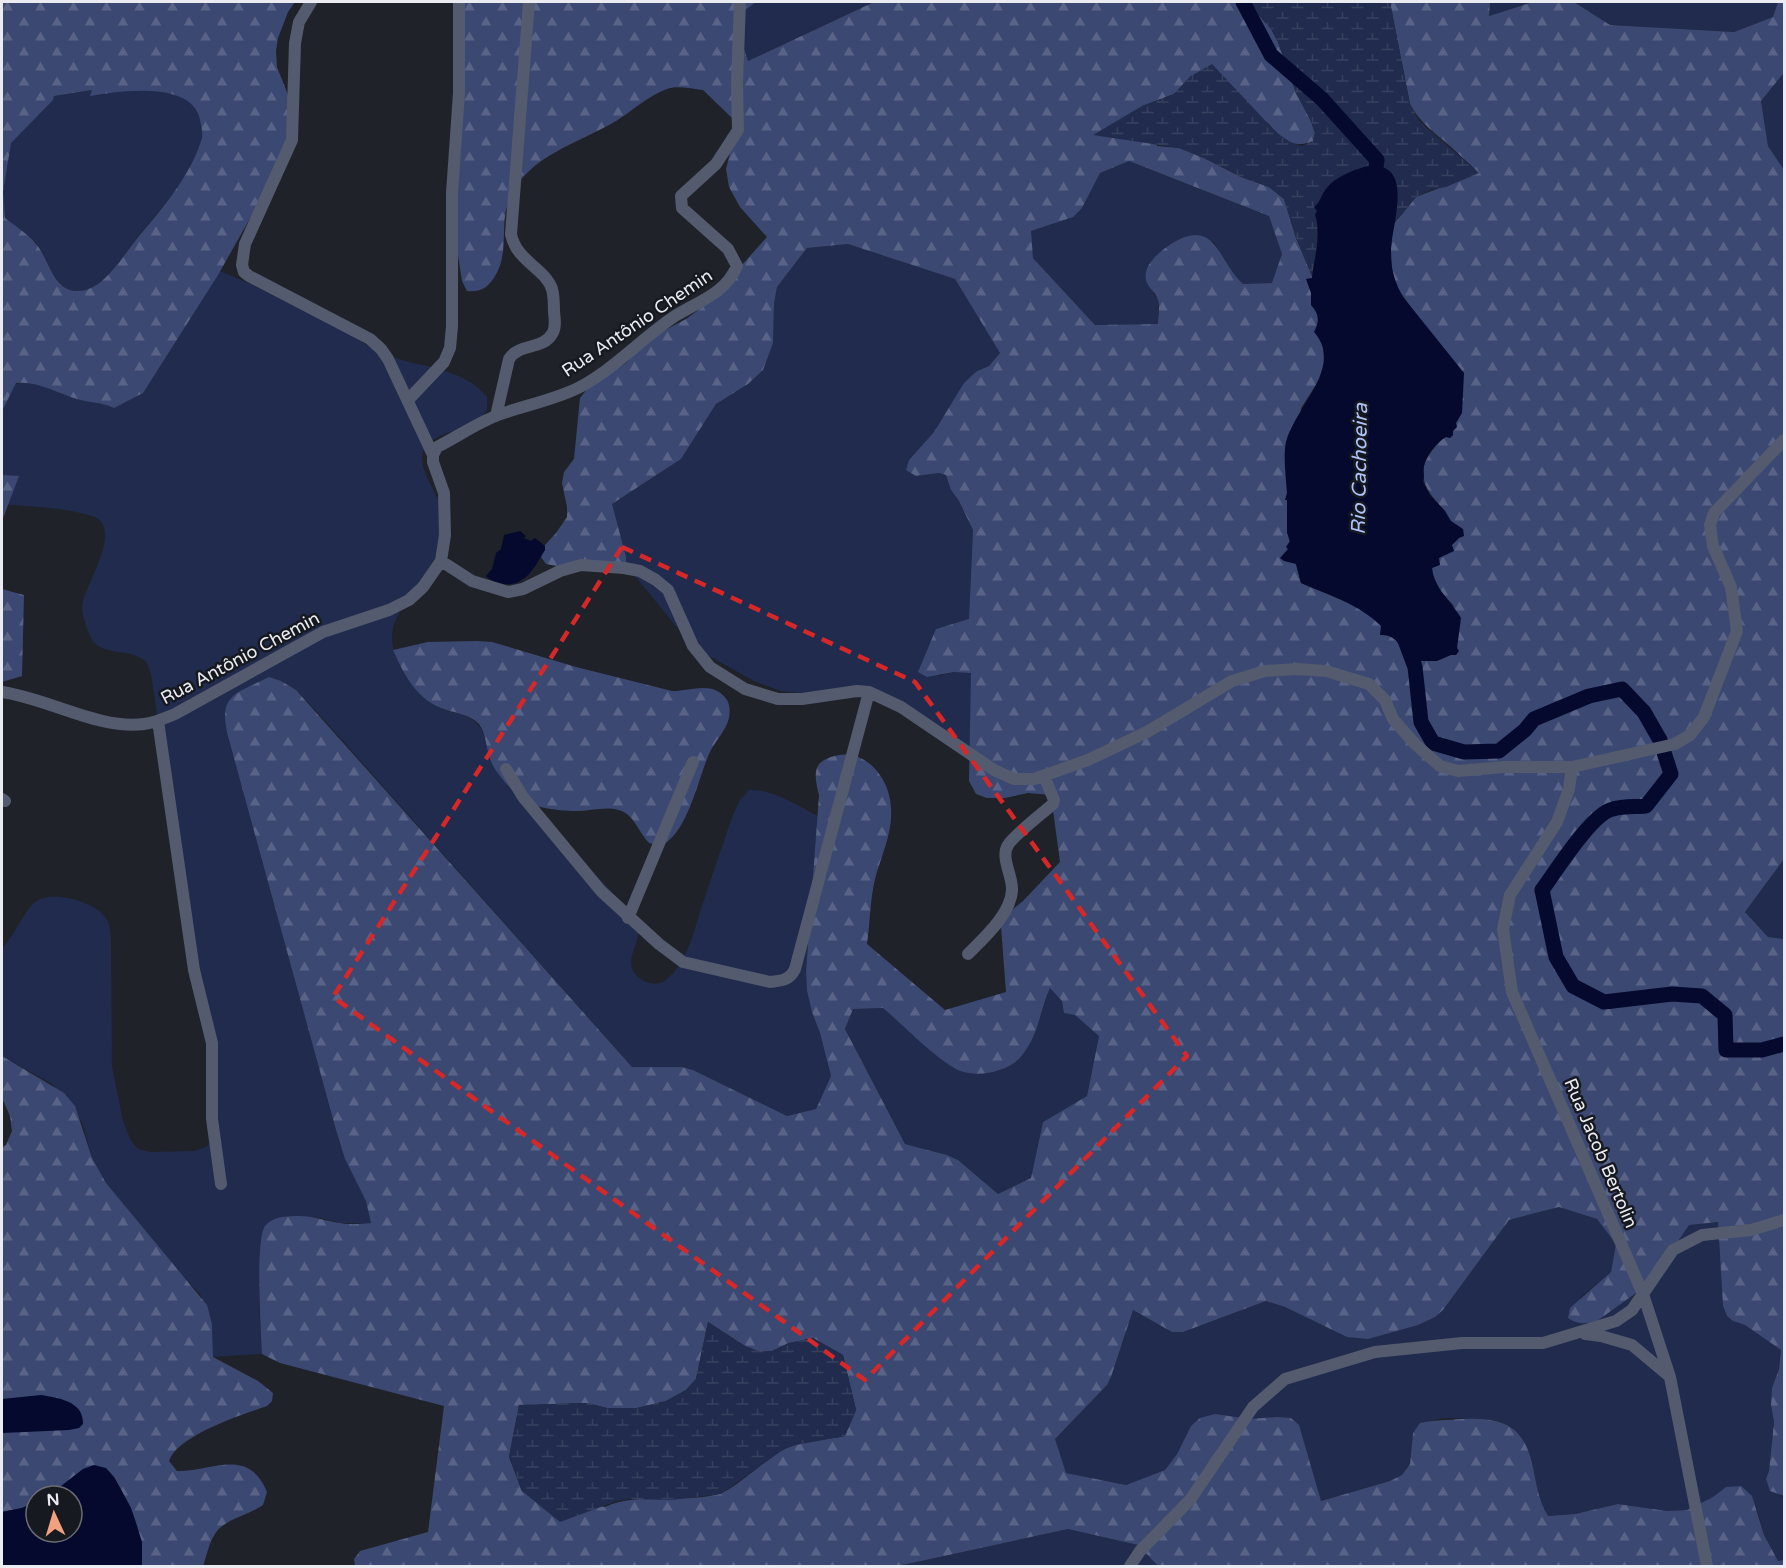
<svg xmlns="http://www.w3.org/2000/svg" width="1786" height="1568" font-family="'Varela Round',sans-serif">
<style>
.grass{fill:#202b4d}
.forest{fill:url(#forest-firs);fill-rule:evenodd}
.wetland{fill:url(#wetland-marsh)}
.water{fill:#04092d}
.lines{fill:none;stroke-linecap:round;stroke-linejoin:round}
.river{stroke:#04092d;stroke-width:15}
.minor{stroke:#545b6e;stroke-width:12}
.marked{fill:none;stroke:#d62828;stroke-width:4.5;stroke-dasharray:12 8;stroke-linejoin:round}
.labels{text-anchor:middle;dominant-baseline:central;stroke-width:5;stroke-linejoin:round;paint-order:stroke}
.street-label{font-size:18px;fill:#ebecf1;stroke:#16191f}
.water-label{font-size:20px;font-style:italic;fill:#aec2fa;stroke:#16191f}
</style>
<defs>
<pattern id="forest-firs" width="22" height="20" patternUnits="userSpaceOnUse" patternTransform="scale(1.5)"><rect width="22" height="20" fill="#3b4872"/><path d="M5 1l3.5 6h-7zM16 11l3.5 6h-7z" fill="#586387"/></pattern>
<pattern id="wetland-marsh" width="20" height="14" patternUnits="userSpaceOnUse" patternTransform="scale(1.5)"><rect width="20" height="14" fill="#202b4d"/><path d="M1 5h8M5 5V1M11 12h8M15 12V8" fill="none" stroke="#36405e"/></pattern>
</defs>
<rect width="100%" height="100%" fill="#202229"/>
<path class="grass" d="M756,2H874L748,61L733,18Z
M1490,2H1533L1489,16Z
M1574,2H1778L1773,17L1734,32L1610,25Z
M1784,74V170L1768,146L1761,101L1782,75Z
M92,90C118,90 177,85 194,106C200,114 203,127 203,137C201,165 154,217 136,239C123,256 112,275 94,287C88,290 82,292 76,291C52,290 49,259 37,244C27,233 12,226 2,215V142L53,96Z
M1129,161L1269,216L1282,253L1273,283L1243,284L1234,276L1213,241L1153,293L1158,298V324L1095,325L1033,258L1030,231L1073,217L1082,208L1100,173Z
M848,244L955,279L1000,353L989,366L977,371L949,407L934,432L909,460L916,476L939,473L947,475L951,490L959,501L973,530L969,620L936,629L938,676L954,672H971V752L911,713L854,690L799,693L781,691L754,681L702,652L675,625L626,565L624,547L619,535L612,504L681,459L716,404L748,384L773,343L774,304L777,287L807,248Z
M213,268C249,284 287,298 322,315C341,325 357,341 376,350C412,369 461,364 487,397C487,402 488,408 486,411C473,433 426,430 422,455C420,470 438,496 443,511C447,523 447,537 448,548C438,562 427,575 417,589C397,614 383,630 399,663C407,681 422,696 439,707C445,711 454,712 461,714C485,722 485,739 490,761L621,902C626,909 637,921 638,929C640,944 624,960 635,974C643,983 658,988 667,979C689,961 695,925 704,900C713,872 723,844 732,817L740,800L749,790C774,789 796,805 818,816L806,973L807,991L812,1012L820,1033L831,1076L816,1109L787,1116L693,1070L682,1067H632L318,713L296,690L269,677L230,699L229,740L336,1130L345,1159L366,1201L372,1224L340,1223L320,1218L286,1216L261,1241L259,1308L262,1354L213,1357L212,1324L200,1294L173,1266L106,1183L92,1158L82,1122L52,1084L2,1056V948C16,934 21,915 34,903C49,889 94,901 105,917C110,923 110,931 111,939L112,1066L123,1121L131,1141L138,1149L150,1152L194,1151L206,1147L211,1142L215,1117L203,1010L151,675C150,671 148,665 146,662C131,646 100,659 90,636C86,627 80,610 83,601C88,580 124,526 92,516C64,507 31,507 2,504V393C16,381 22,381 40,386Z
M1784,859V939L1768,937L1745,912Z
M1050,987L1075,1015L1099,1035L1087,1096L1043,1122L1031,1178L998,1194L958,1160L947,1155L905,1144L845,1029L853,1009L883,1008L947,1063L960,1070L1037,1026Z
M1559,1207L1597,1219L1616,1244L1611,1272L1580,1298L1597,1321L1650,1283L1689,1225L1718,1222L1723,1306L1727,1316L1733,1321L1745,1325L1781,1349L1779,1369L1772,1388L1771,1405L1774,1422L1769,1471L1766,1479L1782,1497L1784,1496V1560L1778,1561L1764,1535L1756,1506L1726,1487L1713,1497L1687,1510L1667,1511L1618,1504L1575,1514L1548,1516C1523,1475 1544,1416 1473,1419C1461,1419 1443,1416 1432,1421C1426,1424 1419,1429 1413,1433L1410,1464L1402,1475L1390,1481L1320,1501L1299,1425L1277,1417L1191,1426L1177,1454L1165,1470L1126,1485L1065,1473L1055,1439L1107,1385L1111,1377L1133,1310L1172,1332H1183L1266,1301L1285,1307L1347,1337L1443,1310L1509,1220Z
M1068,1529L1138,1545L1158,1566H898Z"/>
<path class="forest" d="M2,2H295L288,12L278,38L276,51L277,67L292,105L297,127L262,197L218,275L143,393L114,408C102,402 90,403 77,399C57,393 38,381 16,383L2,411ZM92,90L90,96C118,91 193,80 200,120C201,125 203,132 202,138C192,172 167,203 144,230C130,246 119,265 104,279C96,286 87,292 75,291C52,289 49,258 36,244C28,234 15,226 5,218L3,192L11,143L53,100L54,96Z
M457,2H756L734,18L748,61L874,2H1247L1271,29L1278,42L1296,93L1310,119L1315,133L1313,141C1292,150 1281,138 1268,123L1191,76L1174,94L1142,106L1157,146L1179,148L1204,158L1241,177L1269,187L1284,199L1296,238L1312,276L1315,300L1323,337L1324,363L1319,380L1301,408L1287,532L1301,583L1358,607L1370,615L1414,656L1454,606C1446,597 1436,588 1433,576C1429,559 1441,528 1445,511C1410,475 1420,462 1452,428L1410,306L1396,286L1392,270L1391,249L1393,225L1416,197L1479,173C1467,162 1455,150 1443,140C1428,128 1419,120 1410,104L1390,2H1490L1489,16L1533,2H1574L1610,25L1734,32L1773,17L1778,2H1784V74L1782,75L1761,101L1768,146L1784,170V859L1745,912L1768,937L1784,939V1496L1770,1491L1766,1479L1769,1471L1774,1422L1771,1405L1772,1388L1779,1369L1781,1350L1745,1325L1733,1321L1727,1316L1723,1306L1718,1222L1689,1225L1650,1283L1597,1321C1586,1324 1578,1325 1568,1318L1570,1308L1611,1272L1616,1244L1597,1219L1559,1207L1509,1220L1443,1310L1435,1317L1418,1325L1368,1339L1347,1337L1285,1307L1266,1301L1183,1332H1172L1133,1310L1111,1377L1107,1385L1055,1439L1066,1473L1126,1485L1165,1470L1177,1454L1191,1426L1200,1418L1215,1414L1250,1419L1277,1417L1291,1418L1299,1425L1321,1501L1390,1481L1402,1475L1410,1464L1413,1433L1420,1423C1434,1420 1447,1420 1462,1419C1499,1418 1522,1422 1532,1463C1536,1481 1538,1500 1548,1516L1575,1514L1618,1504L1667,1511L1687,1510L1713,1497L1726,1487L1741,1486L1752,1496L1764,1535L1778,1561L1784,1560V1566H1158L1138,1545L1068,1529L898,1566H355L354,1559L360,1551L428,1532L444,1406L280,1363L262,1354C261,1333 255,1240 265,1226C273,1216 287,1216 299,1216C313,1216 326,1221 340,1223C349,1225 362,1224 371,1223L366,1201L345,1159L336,1130L229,740C217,695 233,695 269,677L281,681L296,690L632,1067H682L693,1070L787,1116L816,1109L831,1076L820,1033L812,1012L807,991L806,972L819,795C817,787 814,776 817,768C819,762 825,759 831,757C863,745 890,777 891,808C893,832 881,856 875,879C870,900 870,923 867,944L945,1010L1006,992L1001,926L1012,910L1023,901L1060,862L1051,795L1028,793L1005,798H987L976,794L969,781L971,673L954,672L927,677L918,672L936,629L969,619L973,530L959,501L951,490L946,475L939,473L916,476L906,470L909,460L934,432L964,383L977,371L989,366L1000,353L955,279L848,244L807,248L777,287L774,304L773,343L763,370L748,384L716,404L681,459L612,504L626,557V565L567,568L546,564L541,557L545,545L556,533L567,517V507L562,483L564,472L574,459L580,398L588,388L626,363L644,344L658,334L686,319L708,303L767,237L740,207L729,187L726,169L732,145V118L703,90C693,89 676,85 667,89C649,95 632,111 616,121C580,143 528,155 510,198C498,224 511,251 494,278C486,289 480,292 467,291L462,281L458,255ZM1129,161L1269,216L1282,254L1272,283L1243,284C1217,260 1216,216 1171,244C1162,250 1148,261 1146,272C1143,287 1156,290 1158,300C1160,307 1158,317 1158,324L1095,325L1033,258L1031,231L1073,217L1082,208L1100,173ZM1050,988L1062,1001L1064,1013L1075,1015L1099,1036L1087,1096L1043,1122L1031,1178L998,1194L958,1160L947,1155L905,1144L845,1029L853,1009L883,1008C903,1025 936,1059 958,1070C970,1075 986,1075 999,1070C1012,1066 1020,1060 1027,1048C1039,1031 1041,1007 1050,988ZM708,1322L745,1346L760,1352L772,1351L789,1343L813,1338L843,1355L856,1410L845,1436C827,1440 798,1441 783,1450C766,1459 734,1490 719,1494C682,1504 640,1491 605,1507L522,1491L509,1457L519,1405L587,1403L607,1408H637L666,1401L686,1390L696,1379Z
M2,475L19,476L2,521Z
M2,589L24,595L22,676L2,682Z
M477,641L492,642L576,667L672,691C693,691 713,680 727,700C730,705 730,712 729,718C726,731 714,742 709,754C698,780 689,825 667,842C661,846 656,845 649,843C641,835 636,821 627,814C612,803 590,812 573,811C563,811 538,808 528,803C516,796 494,772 490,759C486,748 486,733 479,724C470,714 453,713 441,708C416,698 403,673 393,650L428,642Z
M2,1056L64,1093L75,1106L92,1158L106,1183L207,1305L212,1324L213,1357L258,1381L273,1393L272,1401L267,1406C242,1415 178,1435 169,1461L177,1471C212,1472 248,1446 267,1492L263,1505C249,1515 228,1518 217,1531C209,1541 207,1555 203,1566H142C142,1527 133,1511 114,1477L61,1487L48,1496H36V1502L22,1508L2,1512V1147L6,1145L12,1131L10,1116L2,1098Z"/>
<path class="wetland" d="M1247,2H1390L1410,104L1418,119L1427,128L1479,173L1446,187L1433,189L1416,197L1393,225L1398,193L1356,169L1334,181L1325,190L1318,204L1317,245L1312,276L1296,238L1284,199L1269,187L1241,177L1204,158L1179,148L1093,135L1142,106L1174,94L1191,76L1212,64L1277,133L1290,142L1302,146L1313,141L1315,133L1310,119L1296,93L1278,42L1271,29Z
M708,1322L745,1346L760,1352L772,1351L789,1343L813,1338L843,1355L856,1410L845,1436L796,1445L784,1449L721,1494L671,1500L631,1499L617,1501L560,1522L522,1491L509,1457L519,1405L587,1403L607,1408H637L666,1401L686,1390L696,1379Z"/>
<path class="water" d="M1368,166C1372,166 1378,165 1382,167C1410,175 1392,227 1391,248C1390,266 1394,281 1403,297L1464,373L1462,413L1456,423L1457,427L1453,431V435L1450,438L1446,437C1436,443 1426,455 1424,466C1423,473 1425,475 1423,482L1430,495L1445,511L1451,521L1463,529L1464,536L1459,538L1452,545L1454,551L1439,558L1440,565L1432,568C1434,588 1451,601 1461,618L1457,648L1459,651L1456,655H1451L1437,661H1419C1415,654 1410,651 1402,652C1400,641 1391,634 1380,635L1381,626C1359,604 1329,595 1301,583L1296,564L1284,561L1280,558L1288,549L1286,547L1290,541L1287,532V500H1285L1287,493C1286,479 1283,455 1286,442C1295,407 1345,367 1314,332C1320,321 1319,314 1311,305V293L1306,279L1312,278C1314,260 1322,234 1315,215L1317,211L1314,207C1320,203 1320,198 1324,192C1332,178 1353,170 1368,166Z
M520,531L526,536L524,538L531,541L535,538L545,546V550C535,566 526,587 503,584C497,583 491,581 486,576L492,569L496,553L501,549L504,535Z
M41,1395C58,1398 84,1401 83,1424L79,1428L69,1430L2,1433V1399Z
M94,1465L106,1468L114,1477L131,1508L142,1542V1566H2V1512L22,1508L36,1502V1532H72V1496H48L83,1469Z"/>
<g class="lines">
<path class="river" d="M1243,2L1271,55L1322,99L1377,160L1375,174L1369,182
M1403,635L1415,667L1421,722L1433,743L1464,752L1499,751L1525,730L1534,719L1589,696L1622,689L1644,712L1660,740L1671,774L1646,806C1635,807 1623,806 1613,809C1592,813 1556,871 1542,890L1556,957L1573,986L1604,1002L1672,994L1702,996L1725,1015L1726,1050H1762L1784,1044"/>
<path class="minor" d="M311,2L299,22L295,43L292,140L245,244L242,265L244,272L249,276L370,339L381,349L388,359L433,455
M408,400L444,362L450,348L452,326V193L459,93V2
M496,416L509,359C519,343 543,350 552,334C556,328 555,320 554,312C554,305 554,296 552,289C545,268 516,261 511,234L529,2
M441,561L472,581L508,592L523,589L560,571L581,565L624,568L640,571L656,580L668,590L693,646L710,667L745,689L778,699H802L857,691L869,692L901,707L994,770L1014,779H1034L1088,760L1147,732L1232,681L1265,671L1297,669L1326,671L1369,684L1385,700L1393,719L1415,744L1440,766L1458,771L1504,767H1572L1675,744L1690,735L1704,717L1737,631L1731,587L1713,546L1710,525L1714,513L1784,440
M2,692C47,698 99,730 144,724C155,723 165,718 175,714L323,632L389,610L409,600L423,587L441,561L445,535L444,493L433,462V455L437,447C457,437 477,423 498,415C525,405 555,400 580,387C614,369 642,338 675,316C699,301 725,294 737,266L728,249L682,208L681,196L716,164L738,130L737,83L740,2
M158,721L194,970L212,1043V1119L221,1184
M1572,767L1569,789L1557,822L1510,895L1503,929L1512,992L1643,1294L1670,1377L1707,1566
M506,769L523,797L601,891L659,944L683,962L770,982C781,981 790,980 795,969L869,692
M2,799L5,801
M628,918L693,762
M968,954C984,938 1011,914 1012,890C1013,877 1000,857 1008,845C1014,835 1043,813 1053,804L1054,800L1044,776
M1585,1334L1601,1336L1632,1345L1669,1376
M1130,1566L1140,1551L1190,1500L1253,1407L1285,1379L1375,1352L1462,1343H1543L1616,1321L1632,1310L1673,1250L1702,1235L1751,1230L1784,1220"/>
</g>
<path class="marked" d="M622,547L915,682L1187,1056L865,1380L333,997Z"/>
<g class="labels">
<g class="street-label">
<text transform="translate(637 323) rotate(-34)">Rua Antônio Chemin</text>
<text transform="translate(240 658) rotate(-28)">Rua Antônio Chemin</text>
<text transform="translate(1601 1153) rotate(67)">Rua Jacob Bertolin</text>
</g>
<g class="water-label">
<text transform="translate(1360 469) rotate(-89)">Rio Cachoeira</text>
</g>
</g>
<rect width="1786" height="1568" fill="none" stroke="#ebecf1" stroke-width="6"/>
<g transform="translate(54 1514) rotate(356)"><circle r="28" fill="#16191f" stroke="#6b6d73" stroke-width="1.5"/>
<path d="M0-4.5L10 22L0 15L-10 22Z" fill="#f1a17d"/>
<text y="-9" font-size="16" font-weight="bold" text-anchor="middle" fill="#ebecf1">N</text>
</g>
</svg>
